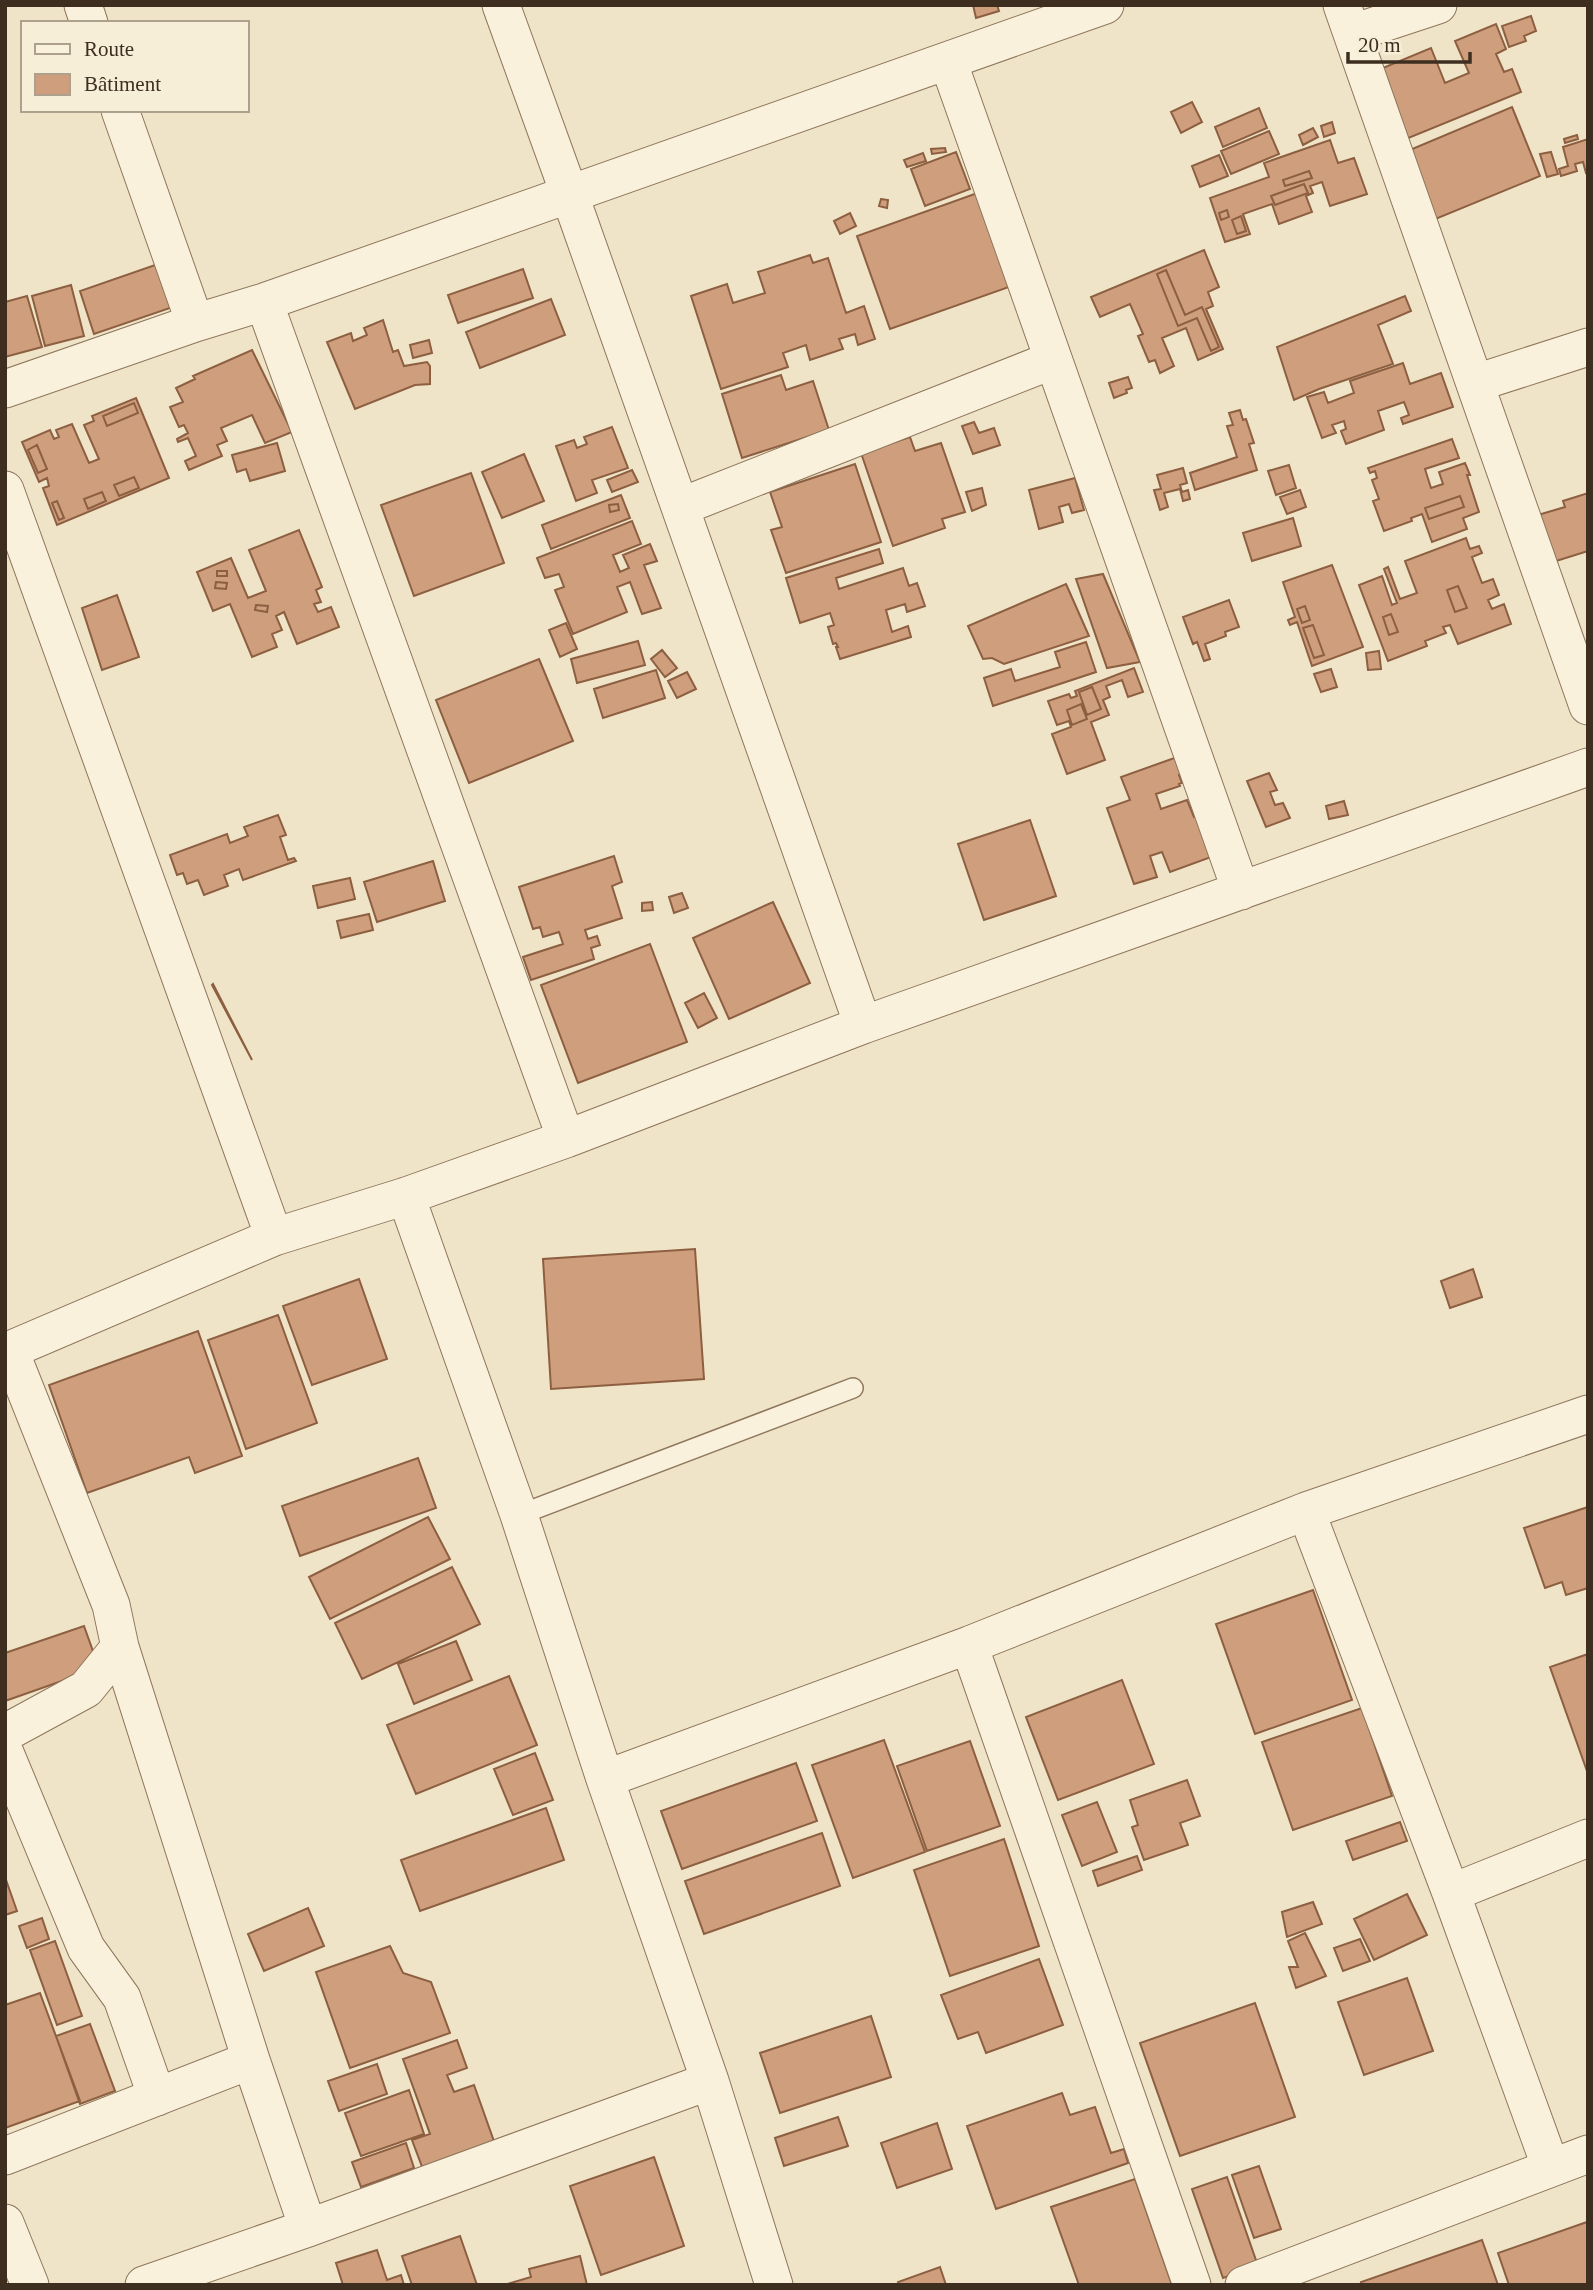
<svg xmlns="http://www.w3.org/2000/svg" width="1593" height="2290" font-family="'Times New Roman',serif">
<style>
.building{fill:#cf9f7d;stroke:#8d5f41;stroke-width:2;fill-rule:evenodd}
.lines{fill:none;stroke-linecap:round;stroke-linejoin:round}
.service-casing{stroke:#8d765c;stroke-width:22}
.minor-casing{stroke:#8d765c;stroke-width:39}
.service{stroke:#faf1dc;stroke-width:19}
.minor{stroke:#faf1dc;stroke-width:37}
</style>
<rect width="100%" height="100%" fill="#f0e4c8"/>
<path class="building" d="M973,5H997L999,11L976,18Z
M1531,16L1536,31L1524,36L1526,41L1509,47L1502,26Z
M1496,24L1506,49L1496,54L1504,72L1512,69L1521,92L1406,139L1378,70L1431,48L1445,83L1469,73L1455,41Z
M1192,102L1202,122L1181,133L1171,112Z
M1512,107L1540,176L1433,220L1405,152Z
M1259,108L1267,128L1223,147L1215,127Z
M1332,122L1335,133L1324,137L1321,126Z
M1313,128L1318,137L1303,145L1299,135Z
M1269,131L1279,154L1231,174L1221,151Z
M1577,135L1578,139L1565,143L1564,139Z
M1588,139V172L1586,173L1583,162L1575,164L1577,171L1561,176L1559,169L1568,166L1563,147Z
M1330,140L1338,163L1354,158L1367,194L1330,206L1322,182L1310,186L1313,193L1306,196L1312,212L1279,224L1272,204L1243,214L1250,234L1225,242L1210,198L1269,177L1264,163ZM1309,171L1312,178L1285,186L1283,180ZM1304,184L1308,193L1275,205L1271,196ZM1227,210L1229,217L1221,220L1219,213ZM1241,216L1246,231L1237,234L1232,220Z
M945,148L946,152L932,154L931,149Z
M956,152L970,189L925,206L911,169Z
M1551,152L1558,174L1547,177L1540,154Z
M923,153L926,161L907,167L904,160Z
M1219,155L1228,176L1200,187L1192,166Z
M1309,171L1312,178L1285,186L1283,180Z
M1304,184L1308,193L1275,205L1271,196Z
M983,191L1020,283L890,329L857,236Z
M881,199L888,200L887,208L879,206Z
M1227,210L1229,217L1221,220L1219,213Z
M850,213L856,226L840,234L834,221Z
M1241,216L1246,231L1237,234L1232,220Z
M1204,250L1219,287L1208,292L1213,306L1206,309L1223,349L1198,360L1186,328L1162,338L1174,366L1160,373L1155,360L1149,362L1138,336L1143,334L1130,304L1100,317L1091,297ZM1166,270L1185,315L1202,307L1219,347L1211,351L1197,318L1178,326L1157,274Z
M810,255L813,263L828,258L846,313L864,306L875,339L858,345L855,334L839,339L843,349L810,360L806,345L783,353L788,367L721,389L691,296L727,284L733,303L765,293L758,272Z
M158,264L173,307L94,334L80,291Z
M523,269L533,298L458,323L448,295Z
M1166,270L1185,315L1202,307L1219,347L1211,351L1197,318L1178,326L1157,274Z
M71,285L84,336L45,346L32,296Z
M27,296L42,347L5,357V302Z
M1405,296L1411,311L1378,325L1393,364L1319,389L1294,400L1277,347Z
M551,299L565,335L480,368L466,332Z
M383,320L393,352L398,350L404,366L427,362L430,366V384L415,385L355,409L327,342L351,333L353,341L367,335L364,328Z
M429,340L432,353L413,358L410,345Z
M252,350L292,432L265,443L252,415L221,428L227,441L217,445L222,456L189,470L185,461L196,456L188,438L178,442L177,439L188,433L184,425L179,427L170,407L183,402L176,388L195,379L193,376Z
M1403,363L1410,384L1441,373L1453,407L1403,424L1401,418L1409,415L1404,402L1378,411L1384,430L1346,444L1341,431L1346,429L1344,421L1332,425L1336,433L1322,438L1307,397L1324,392L1328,403L1354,393L1350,381Z
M781,375L786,390L813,381L829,430L742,458L722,394Z
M1128,377L1132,388L1126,390L1127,393L1114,398L1109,383Z
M136,398L169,478L57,525L43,488L49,486L47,478L39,482L22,442L50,430L54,439L59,437L56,430L72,424L89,463L99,459L84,425L94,421L92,416ZM134,403L138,413L107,426L103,416ZM37,445L47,469L38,473L28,450ZM134,477L139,488L119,496L114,485ZM102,492L106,501L88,509L84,499ZM57,501L64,518L59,520L52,503Z
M134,403L138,413L107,426L103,416Z
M1240,410L1243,420L1246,419L1254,443L1249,444L1257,470L1195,490L1190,473L1237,457L1227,426L1233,425L1229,413Z
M974,422L979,433L994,428L1000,445L973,454L962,426Z
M612,427L628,468L592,480L597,493L576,501L556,446L574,440L577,448L587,444L584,437Z
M910,437L915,451L941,443L965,512L942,519L945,528L893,546L861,453Z
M1452,439L1459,458L1425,469L1431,488L1443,484L1439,472L1465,463L1470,475H1467L1479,512L1463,518L1467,529L1432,542L1422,514L1411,518L1412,521L1384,531L1373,501L1379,499L1372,480L1377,478L1375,471L1370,473L1368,468ZM1460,496L1464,507L1429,519L1425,508Z
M277,443L285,471L250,481L246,469L237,472L232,455Z
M37,445L47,469L38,473L28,450Z
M524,454L544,501L502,518L482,472Z
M855,464L881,542L786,573L771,530L782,527L770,492Z
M1289,465L1296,488L1276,495L1268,471Z
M1183,468L1187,483L1180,485L1182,492L1188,490L1190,499L1183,501L1180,489L1164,493L1168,507L1160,510L1154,490L1161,489L1157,475Z
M632,470L638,482L612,492L607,480Z
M471,473L504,563L414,596L381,505Z
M134,477L139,488L119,496L114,485Z
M1075,478L1084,510L1072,513L1069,504L1059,507L1063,522L1039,529L1029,490Z
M982,488L986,505L972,511L966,492Z
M1300,490L1306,507L1287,514L1280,497Z
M102,492L106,501L88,509L84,499Z
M1588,493V551L1553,562L1538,515L1565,507L1563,501Z
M621,495L630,518L551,549L542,525ZM618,504L619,510L610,512L609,505Z
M1460,496L1464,507L1429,519L1425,508Z
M57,501L64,518L59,520L52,503Z
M618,504L619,510L610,512L609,505Z
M1293,518L1301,546L1252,561L1243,533Z
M632,521L641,544L613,555L620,572L629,568L623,555L650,544L657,561L644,565L661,608L642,614L630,582L617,587L627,612L573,634L555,590L564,587L559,574L545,578L537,558Z
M299,530L322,587L316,590L321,602L314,604L318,612L331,607L339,627L297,644L284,612L276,616L282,630L272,634L277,647L252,657L230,604L213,611L197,572L231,558L248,598L266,591L249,550ZM217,571H227V576H217ZM216,582L227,583L226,589L215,588ZM256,605L268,606L267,612L255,610Z
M1466,538L1470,549L1479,546L1482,553L1472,557L1482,583L1493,579L1499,595L1488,600L1492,609L1504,604L1511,624L1458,644L1450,625L1443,627L1446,633L1425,641L1427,646L1388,661L1359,585L1382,576L1392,605L1397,603L1384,569L1388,567L1400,599L1417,593L1405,561ZM1458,586L1467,608L1455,612L1447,590ZM1391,614L1398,632L1389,635L1383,617Z
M879,549L883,563L836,578L839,589L903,568L909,586L917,583L925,606L907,612L905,604L886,610L892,632L908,626L911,637L840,659L836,647H838L836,643L833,644L828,627L834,625L830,613L800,623L786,578Z
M1332,565L1363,647L1312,666L1297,622L1290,625L1288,620L1295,617L1283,582ZM1305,606L1310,620L1302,623L1297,609ZM1313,625L1324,655L1314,658L1303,628Z
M217,571H227V576H217Z
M1103,574L1140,662L1107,668L1076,579Z
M216,582L227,583L226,589L215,588Z
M1066,584L1089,636L1004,664L992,658L983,659L968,626Z
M1458,586L1467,608L1455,612L1447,590Z
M117,595L139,657L102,670L82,608Z
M1229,600L1239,627L1225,632L1226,636L1205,644L1210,659L1204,661L1197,642L1193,644L1183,617Z
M256,605L268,606L267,612L255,610Z
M1305,606L1310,620L1302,623L1297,609Z
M1391,614L1398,632L1389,635L1383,617Z
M566,623L577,649L560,657L549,630Z
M1313,625L1324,655L1314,658L1303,628Z
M638,641L645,665L577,683L571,659Z
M1086,642L1096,672L993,706L984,678L1011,669L1015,681L1060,667L1055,652Z
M662,650L677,668L665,677L651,659Z
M1379,651L1381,669L1368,670L1366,653Z
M539,659L573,741L469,783L436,700Z
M1134,668L1143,692L1128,697L1122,680L1106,686L1110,697L1103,700L1109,715L1091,722L1105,760L1067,774L1052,734L1071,727L1069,721L1057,725L1048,701L1069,694L1071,698L1077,696L1075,691ZM1092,687L1101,709L1087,715L1079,692ZM1081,704L1087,719L1072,725L1067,710Z
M1331,669L1337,687L1321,692L1314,674Z
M656,670L665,698L603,718L594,689Z
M687,672L696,689L677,698L668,681Z
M1092,687L1101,709L1087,715L1079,692Z
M1081,704L1087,719L1072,725L1067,710Z
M1180,756L1186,773L1179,775L1182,783L1179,784L1180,786L1156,794L1161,809L1187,800L1194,817L1200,815L1214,856L1170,872L1162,852L1150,856L1157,877L1134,884L1107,808L1130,800L1121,777Z
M1269,773L1277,790L1270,792L1275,805L1283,803L1290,818L1266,827L1247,781Z
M1344,801L1348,815L1329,819L1326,806Z
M278,815L286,835L280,837L288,860L294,858L296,861L243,880L239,869L224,875L228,886L204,895L198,880L187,884L183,873L177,875L170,855L227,834L230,843L248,836L244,827Z
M1030,820L1056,896L984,920L958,844Z
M614,856L622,882L612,886L622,918L585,930L588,939L597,936L600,945L591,948L594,959L531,980L523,957L563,944L559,932L543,937L540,927L533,929L519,887Z
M433,861L445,901L377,922L364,882Z
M350,878L355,899L318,908L313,886Z
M682,893L688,908L674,913L669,897Z
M652,902L653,910L642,911V903Z
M773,902L810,983L729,1019L693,938Z
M369,914L373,930L341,938L337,921Z
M650,944L687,1042L578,1083L541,985Z
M213,984L252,1060L212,985Z
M704,993L717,1018L698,1028L685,1003Z
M695,1249L704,1379L551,1389L543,1259Z
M1473,1269L1482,1297L1450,1308L1441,1281Z
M359,1279L387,1359L312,1385L283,1306Z
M278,1315L317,1423L246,1449L208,1340Z
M198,1331L242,1456L195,1473L189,1457L87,1493L49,1385Z
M418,1458L436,1508L300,1556L282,1506Z
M1588,1507V1588L1566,1595L1562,1582L1545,1588L1524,1528Z
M428,1517L450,1559L330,1619L309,1577Z
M452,1567L480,1624L362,1679L335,1623Z
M1313,1590L1352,1700L1255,1734L1216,1624Z
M84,1626L99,1668L5,1701V1653Z
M456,1641L472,1680L414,1704L398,1664Z
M1588,1654V1774L1550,1667Z
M509,1676L537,1745L416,1794L387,1725Z
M1122,1680L1154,1764L1058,1800L1026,1717Z
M1362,1708L1392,1796L1293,1830L1262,1742Z
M884,1740L925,1852L853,1878L812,1765Z
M970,1741L1000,1826L927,1851L897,1766Z
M535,1753L553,1800L513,1815L494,1769Z
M796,1763L817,1821L682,1869L661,1811Z
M1187,1780L1200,1816L1180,1823L1188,1845L1144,1860L1132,1827L1138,1825L1130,1800Z
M1097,1802L1117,1852L1082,1866L1062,1815Z
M546,1808L564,1860L420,1911L401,1860Z
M1400,1822L1407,1841L1353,1860L1346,1841Z
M822,1833L840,1886L704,1934L685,1881Z
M1004,1839L1039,1946L950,1976L914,1870Z
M1137,1856L1142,1870L1098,1886L1093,1871Z
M5,1877L17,1911L5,1915Z
M1407,1894L1427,1935L1374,1960L1354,1919Z
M1313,1902L1322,1924L1287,1937L1282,1912Z
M308,1908L324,1946L264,1971L248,1934Z
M42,1918L49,1939L27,1948L19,1926Z
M1305,1933L1326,1976L1296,1988L1289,1967H1298L1288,1941Z
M1360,1939L1370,1961L1343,1971L1334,1948Z
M55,1941L82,2016L57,2025L30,1950Z
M390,1946L403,1973L431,1982L450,2033L350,2068L316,1972Z
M1039,1959L1063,2025L986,2053L978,2032L958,2039L941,1995Z
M1407,1978L1433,2051L1364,2075L1338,2002Z
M40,1993L80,2101L5,2128V2005Z
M1255,2003L1295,2117L1180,2156L1140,2043Z
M871,2016L891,2077L780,2113L760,2053Z
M90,2024L115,2091L80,2104L56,2036Z
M457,2040L467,2068L447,2075L454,2092L474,2085L496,2147L424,2172L412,2140L430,2134L403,2059Z
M377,2064L387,2094L339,2111L328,2081Z
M409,2090L424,2134L361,2156L345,2113Z
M1062,2093L1070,2115L1095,2107L1111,2153L1124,2149L1128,2163L996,2209L967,2126Z
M838,2117L848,2146L784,2166L775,2138Z
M937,2123L952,2169L897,2188L881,2143Z
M406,2143L414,2168L361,2187L352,2162Z
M654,2157L684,2246L601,2275L570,2186Z
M1259,2166L1281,2229L1254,2238L1232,2175Z
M1227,2177L1258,2266L1223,2278L1192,2189Z
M1135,2179L1172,2285H1079L1051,2207Z
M1587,2222L1588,2285H1509L1498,2253Z
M460,2236L477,2285H412L402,2256Z
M1482,2240L1498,2285H1362L1361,2282Z
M377,2250L387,2280L401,2275L404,2285H343L336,2263Z
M580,2256L587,2285H504L531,2277L529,2269Z
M940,2267L946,2285H899L898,2282Z"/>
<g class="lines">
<g class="service-casing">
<path id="service" d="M519,1515L853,1388"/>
</g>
<g class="minor-casing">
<path id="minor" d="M83,5L89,23
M501,5L569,193L863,1025
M1342,5L1588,706
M1353,33L1438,5
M948,61L1241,891
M120,110L195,323
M264,302L566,1139
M1476,383L1588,347
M5,389L195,323L264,302L1105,5
M5,490L274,1237
M680,507L1053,360
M406,1196L519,1515L605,1779L710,2081L774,2285
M5,1352L274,1237L406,1196L566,1139L863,1025L1588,767
M1306,1511L1451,1893L1551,2168
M969,1645L1192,2285
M120,1647L251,2060L308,2228
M5,1733L86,1689L120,1647L111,1605L10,1351
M5,1753L86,1948L122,1998L157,2097
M605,1779L969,1645L1306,1511L1588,1414
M1451,1893L1588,1838
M5,2156L251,2060
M5,2223L30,2285
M144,2285L308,2228L710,2081
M1244,2285L1588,2154"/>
</g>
<use href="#service" class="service"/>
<use href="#minor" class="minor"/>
</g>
<rect width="1593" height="2290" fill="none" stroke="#3d2e20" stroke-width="14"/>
<rect x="21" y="21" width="228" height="91" fill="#f7eed8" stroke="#ada18e" stroke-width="2"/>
<rect x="35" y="44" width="35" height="10" fill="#faf1dc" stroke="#ada18e" stroke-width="2"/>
<text x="84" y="56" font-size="21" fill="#3d2e20">Route</text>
<rect x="35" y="74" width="35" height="21" fill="#cf9f7d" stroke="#ada18e" stroke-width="2"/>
<text x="84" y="91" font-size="21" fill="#3d2e20">Bâtiment</text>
<path d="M1348 52v10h122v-10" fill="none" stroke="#3d2e20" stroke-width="3.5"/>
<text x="1358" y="52" font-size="21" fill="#3d2e20" stroke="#f7eed8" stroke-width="5" paint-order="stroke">20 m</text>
</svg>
